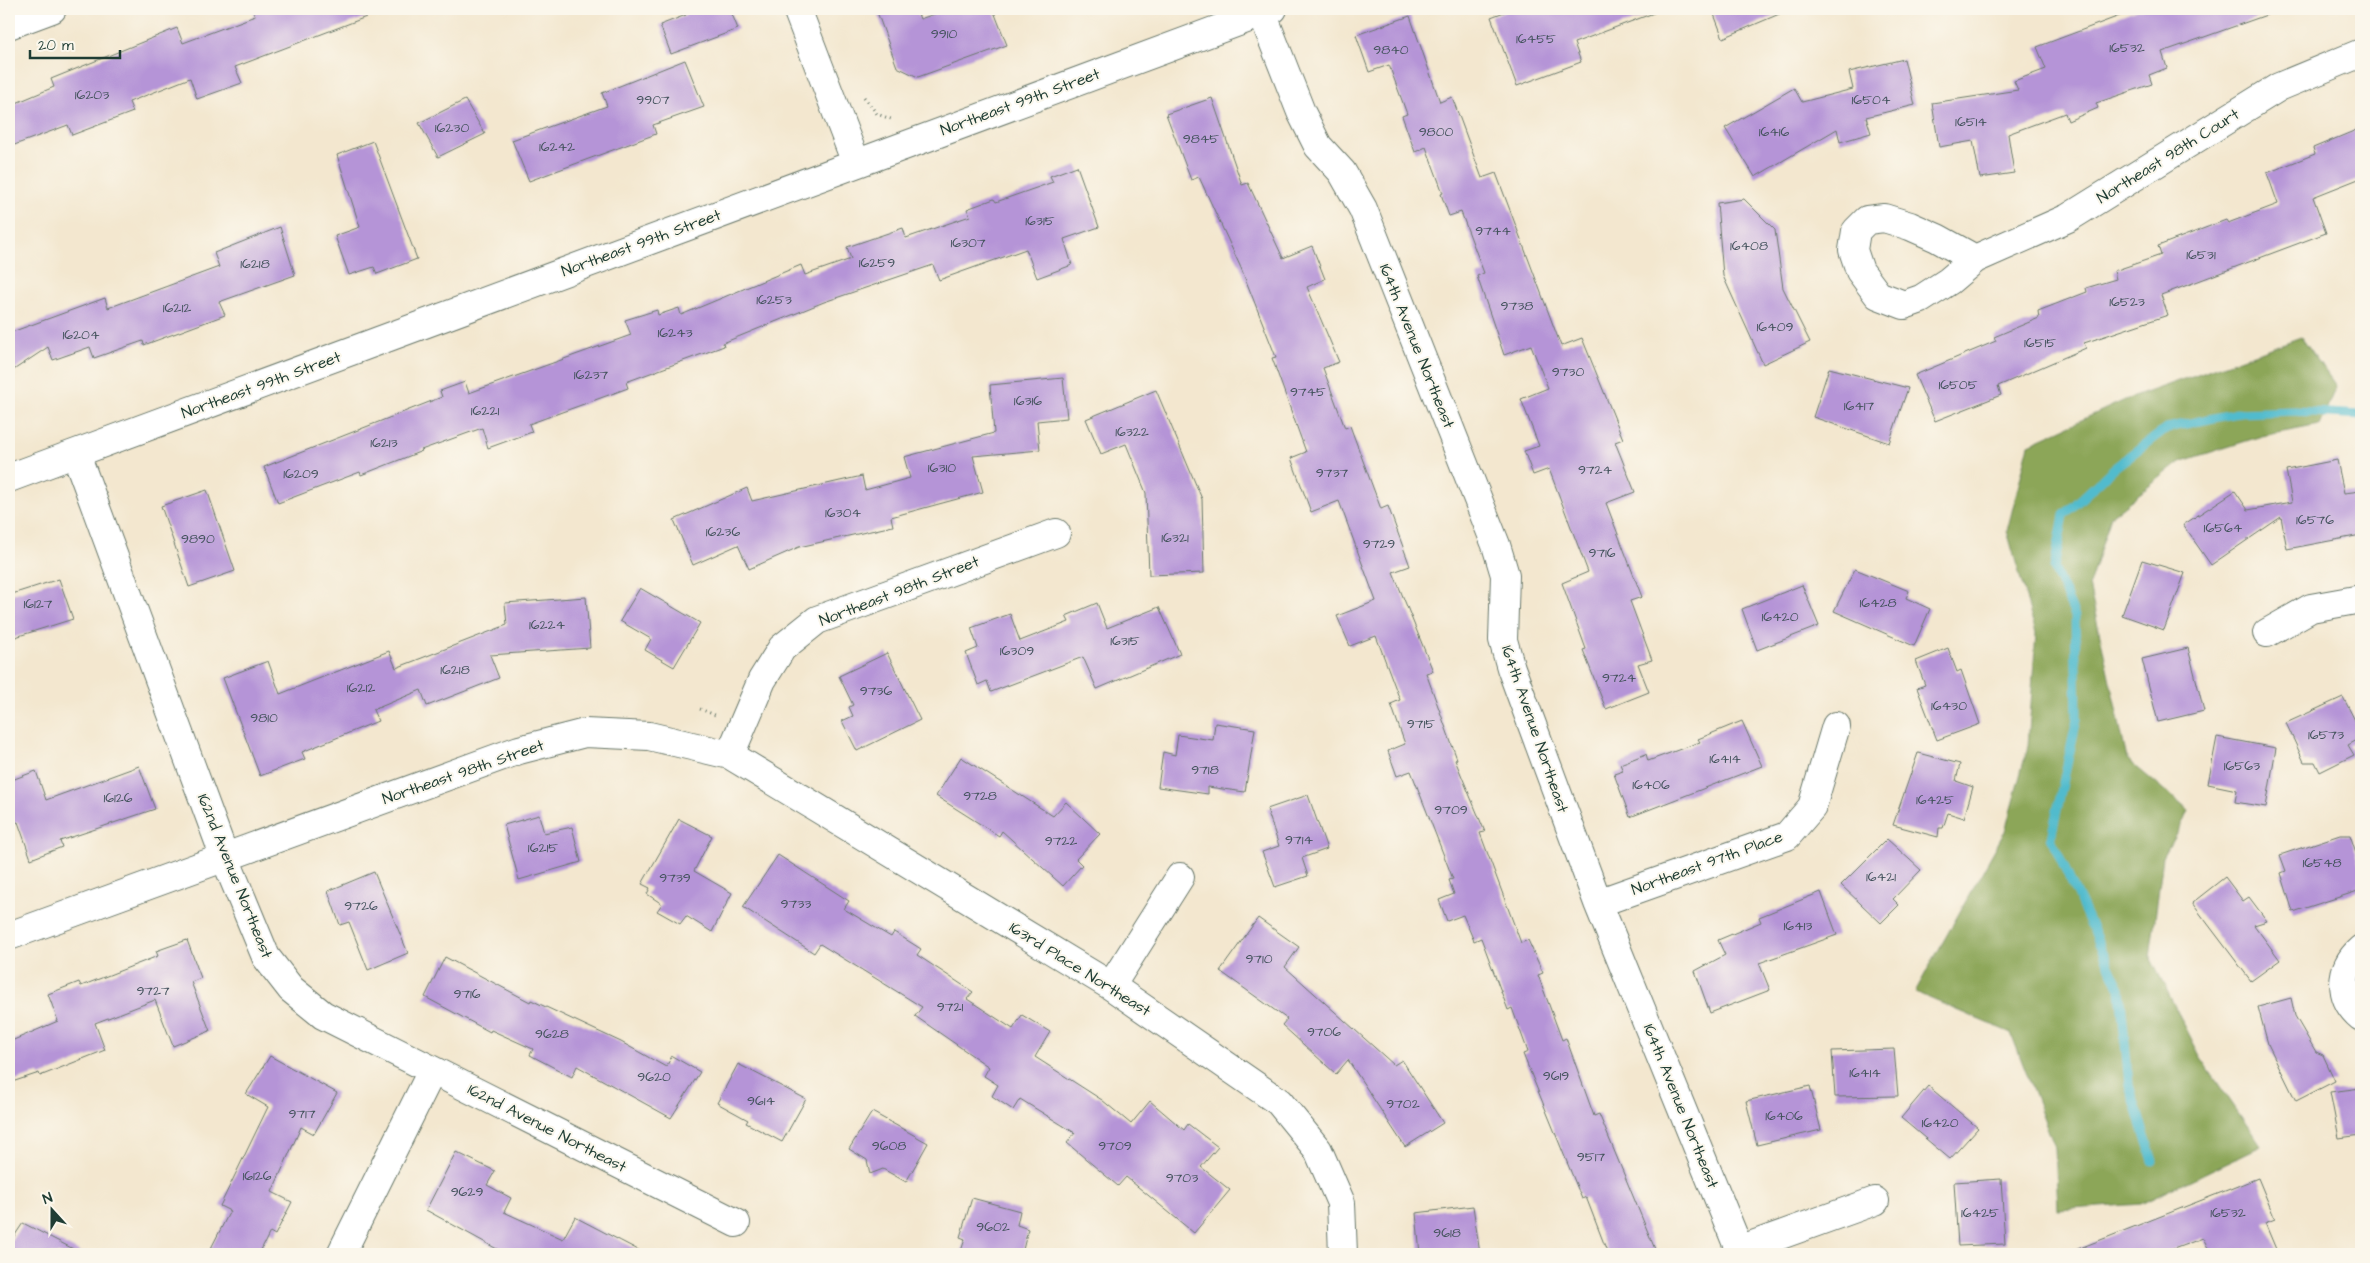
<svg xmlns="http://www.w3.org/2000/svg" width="2370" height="1263" font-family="'Architects Daughter',sans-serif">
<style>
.forest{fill:#8ca659;stroke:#567246}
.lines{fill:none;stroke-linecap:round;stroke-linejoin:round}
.stream{stroke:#51bbcd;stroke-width:9}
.building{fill:#b594d7}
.minor-casing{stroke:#69786a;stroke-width:30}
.path{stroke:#69786a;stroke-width:3;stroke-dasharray:1 4;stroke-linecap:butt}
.minor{stroke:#fff;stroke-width:28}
.labels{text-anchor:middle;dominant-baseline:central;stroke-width:4;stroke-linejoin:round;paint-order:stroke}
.number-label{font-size:14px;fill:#44535d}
.street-label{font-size:16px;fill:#1f3d34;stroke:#fbf7ec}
</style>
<rect width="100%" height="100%" fill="#fbf7ec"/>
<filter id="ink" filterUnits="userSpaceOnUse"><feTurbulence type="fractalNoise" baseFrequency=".02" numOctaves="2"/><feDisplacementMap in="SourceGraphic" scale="10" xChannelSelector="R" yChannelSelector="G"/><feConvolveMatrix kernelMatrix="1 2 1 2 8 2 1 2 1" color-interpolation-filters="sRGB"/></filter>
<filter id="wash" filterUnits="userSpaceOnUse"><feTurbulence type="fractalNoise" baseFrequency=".0096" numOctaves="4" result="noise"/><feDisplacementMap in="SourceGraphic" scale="20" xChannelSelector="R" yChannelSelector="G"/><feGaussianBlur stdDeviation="1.12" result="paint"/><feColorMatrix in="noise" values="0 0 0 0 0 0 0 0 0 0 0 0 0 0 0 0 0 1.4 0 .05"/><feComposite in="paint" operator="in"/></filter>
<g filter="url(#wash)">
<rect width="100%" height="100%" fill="#f3e7cf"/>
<path class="forest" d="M2301,337L2336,386L2320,425L2262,436L2180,462L2111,516L2089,585L2127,759L2189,811L2163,857L2150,957L2200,1056L2261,1146L2141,1204L2058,1210L2055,1148L2011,1033L1915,992L2005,831L2028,746L2036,633L2007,531L2029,444L2125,400Z"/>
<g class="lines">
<path class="stream" d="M2153,1161L2129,1085L2120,989L2051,838L2077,719L2075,616L2054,568L2064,515L2114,468L2167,428L2237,413L2295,411L2361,415"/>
</g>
<g id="blocks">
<path class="building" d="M252,9H382V11L235,67L242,83L197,99L190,78L129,102L133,112L72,135L68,125L9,147V106L54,87L51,79L177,28L183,43L255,16Z
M683,9H730L738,29L671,54L660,25L686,15Z
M876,9H916L920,19L949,9H993L1007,45L918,77L897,67Z
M1512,9H1658L1659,11L1574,43L1581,62L1517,86L1491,17Z
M1712,9H1791L1723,38Z
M2138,9H2274L2275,12L2162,52L2167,68L2149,75L2152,84L2096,103L2098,108L2068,121L2065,113L2008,134L2014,173L1980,178L1973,141L1939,147L1932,103L2018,90L2014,81L2046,69L2037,47Z
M1410,16L1440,102L1452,97L1482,178L1496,173L1561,346L1582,338L1623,439L1615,442L1635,492L1606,503L1642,597L1630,601L1652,660L1638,664L1649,692L1606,709L1583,650L1586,649L1562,583L1588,572L1549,469L1533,475L1524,451L1539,446L1521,399L1548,388L1531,345L1504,355L1477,276L1484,273L1461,212L1449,216L1441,194L1443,193L1426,147L1415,152L1402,116L1407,114L1389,65L1369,72L1356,35Z
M1904,59L1915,105L1866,117L1871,133L1840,142L1837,129L1755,177L1725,128L1794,88L1802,102L1853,89L1849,72Z
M685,60L704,107L653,125L656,134L529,181L512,140L607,106L602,93Z
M1212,98L1242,185L1248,183L1283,258L1312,246L1325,279L1307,287L1339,362L1323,368L1345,428L1350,426L1381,509L1388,506L1410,566L1393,572L1433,671L1426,673L1457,759L1455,760L1485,832L1480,833L1521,943L1528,940L1543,973L1538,975L1562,1040L1566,1038L1594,1116L1599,1114L1657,1254H1608L1586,1197L1582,1199L1547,1113L1523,1054L1528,1052L1512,1008L1508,1010L1481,938L1474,941L1463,915L1447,921L1439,900L1454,894L1449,880L1453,879L1411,771L1397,776L1388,751L1405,744L1391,704L1400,700L1376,636L1350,646L1337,616L1376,601L1339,501L1311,512L1291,458L1306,452L1272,358L1276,357L1241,268L1199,177L1191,180L1166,114Z
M465,100L485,134L438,157L419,123Z
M2361,128V178L2313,197L2326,233L2161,295L2168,315L2084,343L2086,348L1998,386L2001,395L1935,421L1915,375L1996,341L1994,337L2039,318L2038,311L2087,292L2086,288L2116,279L2114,271L2161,255L2158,246L2226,220L2228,223L2278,204L2267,173L2315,154L2313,148Z
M373,141L417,259L377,274L374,267L349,275L335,236L360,227L337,155Z
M1077,166L1099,227L1064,239L1072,265L1037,278L1026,249L939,280L933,265L824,302L723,343L724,346L626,382L628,388L529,424L532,432L488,448L482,428L421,450L422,451L361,475L360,472L278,503L264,467L442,397L440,391L465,382L469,393L631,335L625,320L657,310L658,315L679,308L681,315L801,265L805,275L851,259L847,247L903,228L906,238L970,216L967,209L994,199L996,202L1053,182L1050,176Z
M1744,199L1775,230L1783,288L1810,342L1763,364L1723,276L1717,203Z
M280,227L295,275L219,302L225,315L144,345L143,341L94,358L90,347L53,360L48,347L9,373V333L105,298L108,308L219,267L214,253Z
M1829,368L1908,388L1889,443L1813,417Z
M1063,378L1067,418L1037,421L1040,450L973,456L983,492L891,517L893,526L799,547L749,569L738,545L693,565L674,520L747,488L752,501L862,476L865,490L910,478L904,457L994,433L990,385Z
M1156,390L1202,499L1204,573L1149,575L1146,493L1126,444L1101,454L1086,419Z
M2337,460L2344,493L2361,491V535L2287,549L2281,517L2211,565L2183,525L2235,491L2248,510L2292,502L2286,470Z
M207,490L235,571L189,587L161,506Z
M2142,560L2185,573L2164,630L2122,615Z
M1855,569L1909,591L1906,598L1930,609L1914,646L1834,611Z
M59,579L73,619L9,639V595Z
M1802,585L1819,626L1757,650L1742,609Z
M640,588L700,623L674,667L645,650L651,639L620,621Z
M586,597L590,648L490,655L499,678L427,706L421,690L373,710L378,721L302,752L305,759L260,776L223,678L268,661L280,694L389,651L396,668L507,625L505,603Z
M1097,603L1107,628L1159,607L1180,654L1097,689L1083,657L991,692L987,681L978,685L966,653L978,648L971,628L1010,614L1020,641L1069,622L1066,616Z
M1948,648L1957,672L1961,670L1980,724L1937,740L1917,688L1925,685L1916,661Z
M2188,648L2204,711L2158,722L2142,659Z
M887,653L920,720L857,751L842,721L853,716L849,707L853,705L839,676Z
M2343,697L2361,732V738L2348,745L2354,755L2320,772L2315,762H2304L2286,723Z
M1742,721L1762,766L1630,817L1614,774L1623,771L1620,764L1646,754L1648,761L1700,742L1698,739Z
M1215,723L1255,729L1245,792L1208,787V794L1158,787L1163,752L1175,755L1178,735L1213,740Z
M2217,737L2276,748L2266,807L2235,802L2237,790L2208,784Z
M1918,753L1960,764L1956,781L1973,787L1964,818L1948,813L1943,828H1939L1938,837L1893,825Z
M961,757L1053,816L1066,802L1100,834L1076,859L1082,865L1063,886L1002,831L999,836L936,796Z
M139,766L155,809L60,841L62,847L31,859L18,822L9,825V781L36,771L46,800Z
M1308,795L1327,849L1302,858L1308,876L1275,887L1262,852L1279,846L1267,809Z
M539,815L544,833L572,827L581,862L519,880L504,825Z
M679,819L712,836L694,871L732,893L712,932L686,916L680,924L657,911L662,904L647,894L650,888L642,884Z
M2340,835H2350L2361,867V890L2293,912L2281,873L2286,871L2280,855Z
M1887,839L1921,870L1893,899L1899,905L1881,923L1841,885Z
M778,855L849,901L844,909L891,937L894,932L921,949L917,955L973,992L967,999L1013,1029L1022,1015L1050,1032L1035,1057L1102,1100L1131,1124L1150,1101L1184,1130L1188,1124L1218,1147L1201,1167L1230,1190L1194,1233L1126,1177L1118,1186L1067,1143L1075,1133L1020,1099L1013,1110L992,1096L998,1085L984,1076L989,1067L915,1016L922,1007L820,944L814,953L743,907Z
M374,872L408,953L368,970L349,922L340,925L328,891Z
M2225,877L2243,901L2249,897L2267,921L2254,925L2280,960L2251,981L2192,903Z
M1821,892L1837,935L1759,963L1770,990L1710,1013L1695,971L1725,955L1718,940L1761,922L1759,917Z
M1258,918L1299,947L1285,967L1394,1065L1402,1060L1443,1123L1405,1147L1348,1060L1336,1074L1282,1025L1287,1019L1220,971Z
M187,940L201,978L191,982L210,1031L173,1046L155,1000L95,1023L105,1050L40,1076L39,1073L9,1083V1042L58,1021L48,994L79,982L81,986L158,956L156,951Z
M445,957L530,1002L531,1000L621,1042L666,1067L672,1056L700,1072L671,1118L577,1066L572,1077L530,1055L533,1049L491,1030L490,1032L425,997Z
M2291,998L2295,1016L2316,1052L2323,1055L2335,1081L2296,1101L2268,1044L2258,1007Z
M1894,1049L1898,1096L1835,1097L1832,1051Z
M270,1056L337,1093L314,1134L301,1127L272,1192L292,1202L275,1235L270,1232L259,1254H208L230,1211L220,1206L268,1107L246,1094Z
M738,1064L806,1099L782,1142L746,1123L748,1120L717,1103Z
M1810,1086L1821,1130L1757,1145L1746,1101Z
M1928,1086L1978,1128L1950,1159L1901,1118Z
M2361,1088V1135L2339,1138L2330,1092Z
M872,1112L928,1143L906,1182L883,1169L870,1174L867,1160L849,1149Z
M456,1152L495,1171L487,1185L511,1198L504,1212L563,1239L575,1217L646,1254H506L426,1210Z
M2258,1178L2275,1219L2265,1223L2278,1254H2211L2203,1238L2160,1254H2070V1252Z
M2001,1179L2005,1244L1958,1246L1954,1182Z
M972,1198L1020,1211L1017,1225L1028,1229L1022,1254H960L965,1239L960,1237Z
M1473,1206L1480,1254H1420L1416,1213Z
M23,1223L83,1254H9V1244Z"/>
</g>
</g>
<g filter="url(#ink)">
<use href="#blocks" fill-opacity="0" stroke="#69786a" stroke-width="1"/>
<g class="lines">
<g class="minor-casing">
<path id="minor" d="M797,9L856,163
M1262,13L1301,112L1318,146L1342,172L1363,209L1496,545L1505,575L1503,640L1511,668L1598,903L1741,1254
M9,25L52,9
M1975,259L1937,238L1910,226L1884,218L1867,220L1856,231L1853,250L1860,271L1878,295L1904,305L1921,299L1949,281L1975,259L2068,218L2279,87L2361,53
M76,454L225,858L266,957L291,989L323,1015L736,1223
M9,478L1273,9
M2267,633L2311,608L2361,599
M730,755L762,680L782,648L817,620L1056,533
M1598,903L1787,836L1812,807L1836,726
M9,936L519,750L585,733L649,736L730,755L1111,986L1279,1102L1318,1150L1341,1203L1343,1254
M2361,949C2339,968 2338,998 2361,1017
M1111,986L1180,877
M1739,1250L1875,1201
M341,1254L432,1071"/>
</g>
<path class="path" d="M864,97L877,114L891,119
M700,709L715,715"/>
<use href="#minor" class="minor"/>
</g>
</g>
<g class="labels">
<g class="number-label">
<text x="944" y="34">9910</text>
<text x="1536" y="39">16455</text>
<text x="2127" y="48">16532</text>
<text x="1391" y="50">9840</text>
<text x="92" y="95">16203</text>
<text x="653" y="100">9907</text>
<text x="1871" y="100">16504</text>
<text x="1971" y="122">16514</text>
<text x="452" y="128">16230</text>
<text x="1436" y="132">9800</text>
<text x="1774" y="132">16416</text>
<text x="1201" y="139">9845</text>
<text x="557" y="147">16242</text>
<text x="1040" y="221">16315</text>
<text x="1493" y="231">9744</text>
<text x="968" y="243">16307</text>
<text x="1749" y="246">16408</text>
<text x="2201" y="255">16531</text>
<text x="877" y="263">16259</text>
<text x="255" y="264">16218</text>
<text x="774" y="300">16253</text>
<text x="2127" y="302">16523</text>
<text x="1517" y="306">9738</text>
<text x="177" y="308">16212</text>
<text x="1775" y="327">16409</text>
<text x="675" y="333">16243</text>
<text x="81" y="335">16204</text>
<text x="2040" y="343">16515</text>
<text x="1568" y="372">9730</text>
<text x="591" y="375">16237</text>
<text x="1958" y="385">16505</text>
<text x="1308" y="392">9745</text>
<text x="1028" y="401">16316</text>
<text x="1859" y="406">16417</text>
<text x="485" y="411">16221</text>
<text x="1132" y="432">16322</text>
<text x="384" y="443">16213</text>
<text x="942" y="468">16310</text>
<text x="1595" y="470">9724</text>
<text x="1332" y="473">9737</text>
<text x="301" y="474">16209</text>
<text x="843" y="513">16304</text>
<text x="2315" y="520">16576</text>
<text x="2223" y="528">16564</text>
<text x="723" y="532">16236</text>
<text x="1175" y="538">16321</text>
<text x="198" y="539">9890</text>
<text x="1379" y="544">9729</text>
<text x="1602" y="553">9716</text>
<text x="1878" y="603">16428</text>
<text x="38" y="604">16127</text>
<text x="1780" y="617">16420</text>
<text x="547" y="625">16224</text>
<text x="1125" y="641">16315</text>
<text x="1017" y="651">16309</text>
<text x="455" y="670">16218</text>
<text x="1619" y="678">9724</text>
<text x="361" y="688">16212</text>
<text x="876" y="691">9736</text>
<text x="1949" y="706">16430</text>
<text x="264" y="718">9810</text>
<text x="1421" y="724">9715</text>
<text x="2326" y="735">16573</text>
<text x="1725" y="759">16414</text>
<text x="2242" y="766">16563</text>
<text x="1205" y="770">9718</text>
<text x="1651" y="785">16406</text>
<text x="980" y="796">9728</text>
<text x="118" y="798">16126</text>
<text x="1935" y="800">16425</text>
<text x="1451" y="810">9709</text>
<text x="1299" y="840">9714</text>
<text x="1061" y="841">9722</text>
<text x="543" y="848">16215</text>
<text x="2322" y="863">16548</text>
<text x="1881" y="877">16421</text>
<text x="675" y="878">9739</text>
<text x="796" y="904">9733</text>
<text x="361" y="906">9726</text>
<text x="1798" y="926">16413</text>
<text x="1259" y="959">9710</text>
<text x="153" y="991">9727</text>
<text x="467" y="994">9716</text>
<text x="950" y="1007">9721</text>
<text x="1324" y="1032">9706</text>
<text x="552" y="1034">9628</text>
<text x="1865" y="1073">16414</text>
<text x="1556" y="1076">9619</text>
<text x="654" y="1077">9620</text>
<text x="761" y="1101">9614</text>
<text x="1403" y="1104">9702</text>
<text x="302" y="1114">9717</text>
<text x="1784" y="1116">16406</text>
<text x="1940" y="1123">16420</text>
<text x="889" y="1146">9608</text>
<text x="1115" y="1146">9709</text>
<text x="1591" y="1157">9517</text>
<text x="257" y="1176">16126</text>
<text x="1182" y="1178">9703</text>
<text x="467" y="1192">9629</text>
<text x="1980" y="1213">16425</text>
<text x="2228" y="1213">16532</text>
<text x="993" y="1227">9602</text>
<text x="1447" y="1233">9618</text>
</g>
<g class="street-label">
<text transform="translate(1020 102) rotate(-20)">Northeast 99th Street</text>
<text transform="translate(2168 156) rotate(-32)">Northeast 98th Court</text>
<text transform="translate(641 243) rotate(-20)">Northeast 99th Street</text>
<text transform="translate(1417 346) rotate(68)">164th Avenue Northeast</text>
<text transform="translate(261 385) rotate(-20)">Northeast 99th Street</text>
<text transform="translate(899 591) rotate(-21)">Northeast 98th Street</text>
<text transform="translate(1535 729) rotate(71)">164th Avenue Northeast</text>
<text transform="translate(463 772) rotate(-19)">Northeast 98th Street</text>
<text transform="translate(1707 863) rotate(-20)">Northeast 97th Place</text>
<text transform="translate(235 876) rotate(68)">162nd Avenue Northeast</text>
<text transform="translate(1080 969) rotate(32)">163rd Place Northeast</text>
<text transform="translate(1681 1106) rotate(68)">164th Avenue Northeast</text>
<text transform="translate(547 1128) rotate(27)">162nd Avenue Northeast</text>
</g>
</g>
<rect width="2370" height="1263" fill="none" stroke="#fbf7ec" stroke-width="30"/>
<g transform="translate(52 1210) rotate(339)" stroke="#fbf7ec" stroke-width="4" paint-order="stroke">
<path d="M0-4L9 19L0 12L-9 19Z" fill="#1f3d34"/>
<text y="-8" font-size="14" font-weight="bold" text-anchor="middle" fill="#1f3d34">N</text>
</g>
<path d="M30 50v8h90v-8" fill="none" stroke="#1f3d34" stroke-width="2.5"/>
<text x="38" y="50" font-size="15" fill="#1f3d34" stroke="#fbf7ec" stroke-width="4" paint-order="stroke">20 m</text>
</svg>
